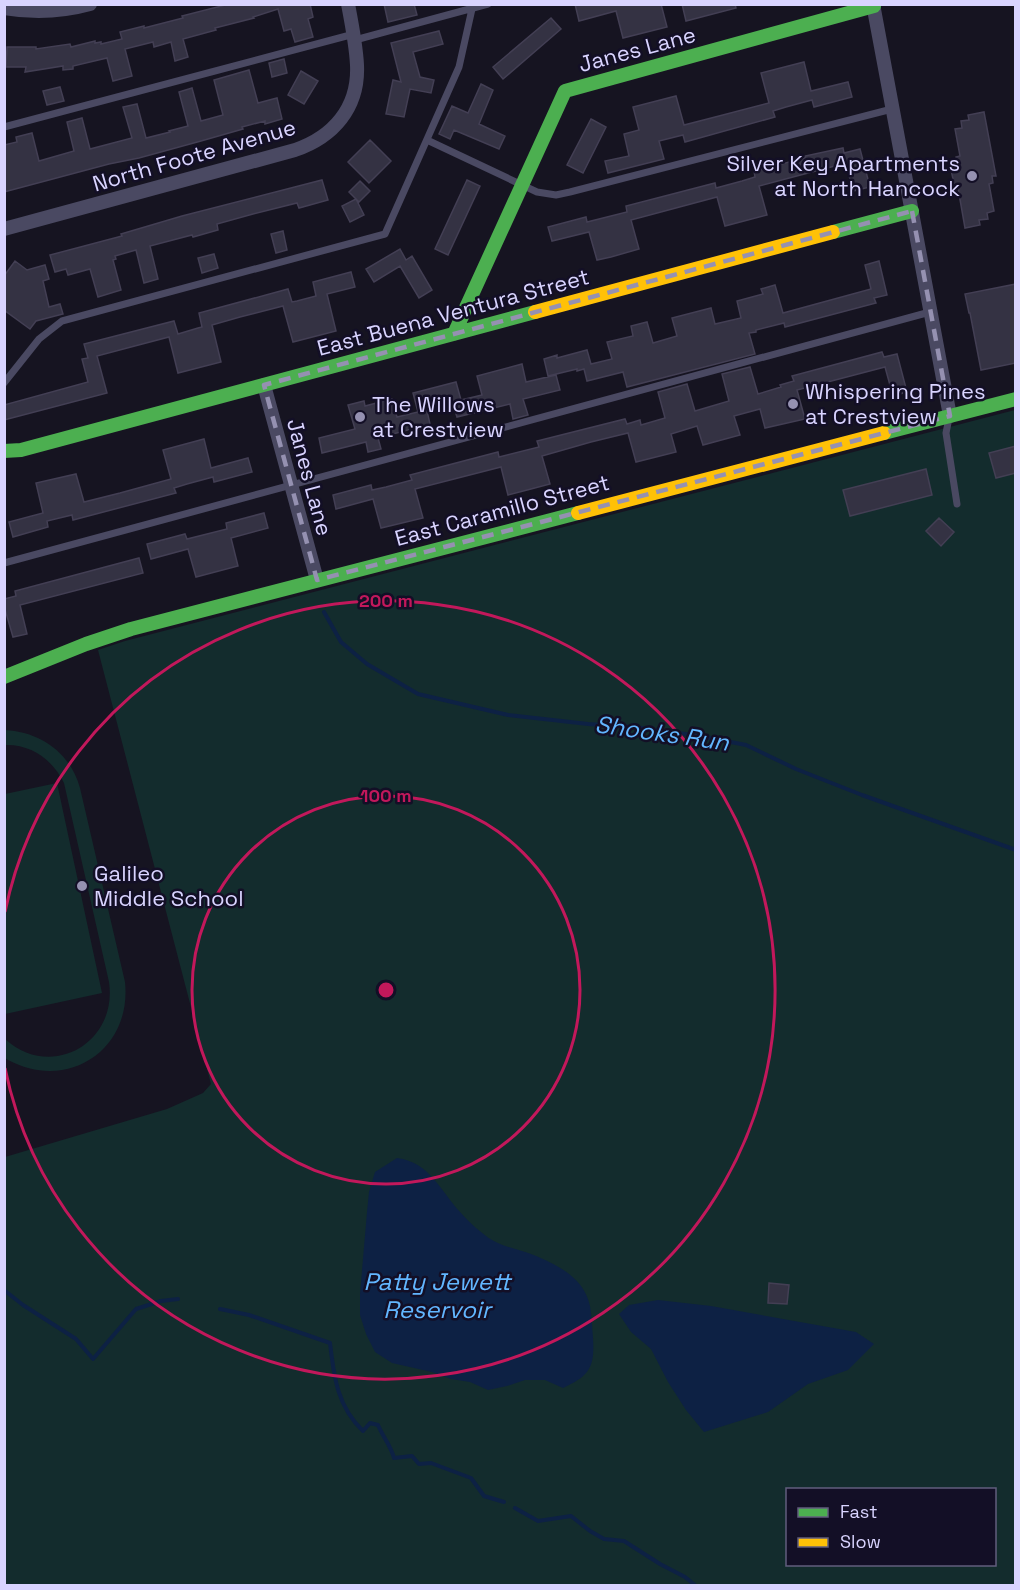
<svg xmlns="http://www.w3.org/2000/svg" width="1020" height="1590" font-family="'Space Grotesk',sans-serif">
<style>
.green{fill:#132c2d;fill-rule:evenodd}
.water{fill:#0d2144}
.lines{fill:none;stroke-linecap:round;stroke-linejoin:round}
.stream{stroke:#0d2144;stroke-width:4}
.building{fill:#343243;stroke:#433f54;stroke-width:1.5}
.lane{stroke:#4a4962;stroke-width:7}
.street{stroke:#4a4962;stroke-width:14}
.fast{stroke:#4caf50;stroke-width:14}
.slow{stroke:#ffc107;stroke-width:14}
.marked{fill:none;stroke:#9591b1;stroke-width:4.5;stroke-dasharray:12 8;stroke-linejoin:round}
.ring{fill:none;stroke:#c2185b;stroke-width:3}
.poi-dot{fill:#9591b1;stroke:#130f26;stroke-width:2}
.labels{text-anchor:middle;dominant-baseline:central;stroke-width:5;stroke-linejoin:round;paint-order:stroke}
.street-label{font-size:22px;fill:#d9d4ff;stroke:#130f26}
.poi-label{font-size:22px;fill:#d9d4ff;stroke:#130f26;text-anchor:start}
.water-label{font-size:24px;font-style:italic;fill:#62b6ff;stroke:#130f26}
.centre{fill:#c2185b;stroke:#130f26;stroke-width:3}
.ring-label{font-size:18px;text-anchor:middle;font-weight:bold;fill:#c2185b;stroke:#130f26;stroke-width:5;stroke-linejoin:round;paint-order:stroke}
</style>
<rect width="100%" height="100%" fill="#161421"/>
<path class="green" d="M1015,410V1585L5,1586V1157L167,1109L203,1093L211,1084L98,650L125,641ZM788,1490H994V1564H788Z
M5,730C40,732 70,752 80,788L125,982C132,1050 68,1092 8,1060L5,1058V1039C51,1081 118,1043 109,982L64,783C53,760 31,744 5,745Z
M57,783L102,993L5,1014V794Z"/>
<path class="water" d="M397,1158C430,1162 441,1192 461,1213C468,1221 483,1235 492,1240C504,1247 518,1249 531,1254C556,1264 584,1277 590,1306C592,1317 592,1328 593,1338C595,1368 589,1376 563,1388L545,1380H525L507,1386L488,1390L470,1382L451,1379L432,1372L392,1363L375,1352L366,1334L360,1315V1294L367,1212L369,1192L375,1172Z
M658,1300L711,1306L856,1332L874,1344L848,1370L808,1384L768,1412L704,1432L686,1410L668,1382L651,1349L631,1332L619,1314L629,1305Z"/>
<g class="lines">
<path class="stream" d="M324,612L341,642L367,664L418,694L508,715L588,724L634,727L700,736L746,745L796,769L862,795L1016,850
M4,1290L23,1305L76,1339L93,1359L136,1309L161,1301L178,1299
M220,1309L249,1315L330,1343C334,1377 337,1406 363,1431L370,1423L378,1425C383,1437 391,1446 394,1458L412,1456L419,1464L431,1463L471,1478L484,1496L504,1502
M515,1508L538,1521L571,1516L590,1531L604,1539L624,1541L660,1564L685,1577L696,1586"/>
</g>
<path class="building" d="M229,4H310L313,17L308,19L313,37L295,42L291,29L284,31L278,9L253,17L254,18L215,28L216,30L183,39L188,57L175,61L171,42L154,47L153,42L125,49L132,76L113,81L107,58L73,66V69L63,70V66L25,72L26,67H6L7,47H36V49L70,44L71,47L95,41V43L101,42V44L122,39L120,32L144,26V28L183,18L182,16Z
M384,4H414L417,15L388,22Z
M575,4H661L667,27L623,38L616,11L579,21Z
M682,4H735L736,8L686,21Z
M551,18L561,29L503,79L493,67Z
M439,31L443,44L413,52L420,77L434,80L431,93L410,89L404,117L386,114L393,80L401,82L391,43Z
M284,59L287,73L272,77L269,63Z
M804,62L811,91L848,82L852,97L814,107L812,100L786,107L773,111L775,117L685,142L683,135L659,141L664,159L608,173L605,161L629,156L624,134L639,130L633,107L676,96L684,125L719,116L769,103L761,73Z
M249,70L258,103L277,98L282,119L265,124V121L242,127L243,129L201,141L139,158L109,164L4,192V145L17,142L16,137L32,133L39,161L74,151L67,122L82,118L90,149L132,138L123,107L137,104L146,138L170,132L169,131L188,126L179,92L192,88L201,121L223,115L214,80Z
M301,71L318,81L304,104L288,95Z
M481,84L493,90L479,124L505,136L499,149L454,130L450,139L439,134L452,106L468,113Z
M60,87L64,101L47,105L43,91Z
M984,112L996,176H992L993,183L989,184L994,211L987,213L988,219L979,220L980,225L965,228L958,188H955L951,170L958,168L956,157L960,156L955,129L962,128L961,121L969,120L968,115Z
M591,119L606,127L583,173L567,165Z
M370,140L391,161L369,183L348,162Z
M843,148L844,153L860,149L870,187L853,191L846,163L759,186L767,215L725,226L717,197L631,220L639,249L611,257L597,260L589,232L552,241L548,227L586,217L587,222L627,212L626,206L715,183L716,188L742,181L755,177L754,171L805,158V156Z
M322,180L328,200L299,208L297,203L253,214L217,224L218,230L193,237L192,235L150,246L158,279L144,283L136,250L115,256L116,259L113,260L121,290L98,297L90,269L68,275L66,269L55,272L50,255L122,236L121,234L182,216Z
M467,180L480,186L448,255L435,249Z
M360,181L370,191L359,202L356,199L364,215L350,222L342,206L356,199L349,192Z
M283,231L287,250L276,253L271,234Z
M400,249L406,260L412,256L432,290L419,298L400,266L374,282L366,269Z
M214,254L218,268L202,273L198,258Z
M15,261L27,270L45,265L49,279L43,281L49,307L60,304L63,314L36,321L30,329L4,310V276Z
M879,261L887,295L874,298L876,303L785,327L784,323L756,330V332L749,333L755,354L627,387L623,372L587,381L584,369L577,371V369L548,376L544,359L557,355V358L587,350L591,364L612,359L607,342L633,336L631,326L647,322L653,343L677,336L672,318L711,308L715,324L741,318L737,301L763,294L761,289L775,285L783,313L871,289L865,265Z
M351,272L355,287L327,294L336,331L293,342L283,306L240,317L212,325L221,362L178,373L169,337L131,347L97,356L107,393L4,420V405L88,382L82,359L88,358L84,344L174,321L178,334L198,328L202,327L199,313L288,289L292,302L297,301L316,296L313,282Z
M1016,284V363L981,370L970,313H969L965,294Z
M882,352L884,357L897,354L907,392L893,396L885,367L797,390L805,419L765,428L760,409L734,416L740,435L703,445L697,426L671,434L676,452L636,462L628,433L591,442L542,456L550,484L531,489L508,495L501,467L415,489L423,518L381,528L373,499L336,509L333,495L371,485L372,490L386,487L412,480L410,475L498,452L499,457L539,447L537,441L625,419L627,424L640,420L641,425L665,418L658,392L687,384L695,411L729,401L722,374L750,367L758,394L781,387L780,385L794,381L792,376Z
M522,364L526,382L556,375L560,390L523,399L528,415L513,419L510,404L457,417L453,404L427,411L430,424L378,438L381,449L368,452L366,442L322,453L319,438L355,429L348,405L364,401L365,406L392,399L397,417L418,412L413,393L456,382L461,400L482,395L477,376Z
M204,439L211,468L248,458L252,472L214,482L213,477L187,484L174,488L176,493L73,520L72,515L47,521L48,527L13,537L9,522L43,513L36,483L76,474L84,502L120,493L171,479L163,450Z
M1016,446V473L996,478L989,453Z
M926,469L932,495L850,516L843,490Z
M264,513L268,528L231,538L238,566L196,577L188,549L151,559L147,544L185,534L187,539L227,529L226,523Z
M939,518L954,532L941,546L926,531Z
M139,558L143,573L20,605L27,634L13,637L4,606V599L16,596L15,591Z
M769,1283L789,1285L787,1304L768,1303Z"/>
<g class="lines">
<path class="lane" d="M355,40L488,4
M4,127L354,34
M427,140L537,192L556,195L570,192L892,109
M4,383L39,339L62,321L385,234L459,67L472,9
M949,418L946,433L957,504
M4,563L930,312"/>
<path class="street" d="M873,4L950,416
M4,8C34,13 61,12 90,4
M4,229L295,150C333,137 359,108 357,65C356,45 352,25 348,4
M264,385L317,580"/>
<path class="fast" d="M833,232L912,211
M454,334L565,91L874,6
M884,433L1016,399
M4,451L21,450L535,312
M4,677L86,644L131,629L578,513"/>
<path class="slow" d="M535,312L833,232
M578,513L884,433"/>
</g>
<path class="marked" d="M912,211L950,416L317,580L264,385Z"/>
<g class="ring">
<circle cx="386" cy="990" r="194"/>
<path d="M5 912A389 389 0 1 1 5 1068"/>
</g>
<g class="poi-dot">
<circle cx="972" cy="176" r="6"/>
<circle cx="793" cy="404" r="6"/>
<circle cx="360" cy="417" r="6"/>
<circle cx="82" cy="886" r="6"/>
</g>
<g class="labels">
<g class="street-label">
<text transform="translate(637 49) rotate(-15)">Janes Lane</text>
<text transform="translate(194 155) rotate(-16)">North Foote Avenue</text>
<text transform="translate(453 312) rotate(-15)">East Buena Ventura Street</text>
<text transform="translate(310 477) rotate(75)">Janes Lane</text>
<text transform="translate(502 510) rotate(-15)">East Caramillo Street</text>
</g>
<g class="poi-label">
<text x="960" y="163" text-anchor="end">Silver Key Apartments<tspan x="960" dy="25">at North Hancock</tspan></text>
<text x="805" y="391">Whispering Pines<tspan x="805" dy="25">at Crestview</tspan></text>
<text x="372" y="404">The Willows<tspan x="372" dy="25">at Crestview</tspan></text>
<text x="94" y="873">Galileo<tspan x="94" dy="25">Middle School</tspan></text>
</g>
<g class="water-label">
<text transform="translate(662 733) rotate(8)">Shooks Run</text>
<text x="437" y="1281">Patty Jewett<tspan x="437" dy="28">Reservoir</tspan></text>
</g>
</g>
<circle cx="386" cy="990" r="9" class="centre"/>
<g class="ring-label">
<text x="386" y="607">200 m</text>
<text x="386" y="802">100 m</text>
</g>
<rect width="1020" height="1590" fill="none" stroke="#d9d4ff" stroke-width="12"/>
<rect x="786" y="1488" width="210" height="78" fill="#130f26" stroke="#625e7d" stroke-width="1.5"/>
<rect x="798" y="1508" width="30" height="9" fill="#4caf50" stroke="#625e7d" stroke-width="1.5"/>
<text x="840" y="1518" font-size="18" fill="#d9d4ff">Fast</text>
<rect x="798" y="1538" width="30" height="9" fill="#ffc107" stroke="#625e7d" stroke-width="1.5"/>
<text x="840" y="1548" font-size="18" fill="#d9d4ff">Slow</text>
</svg>
